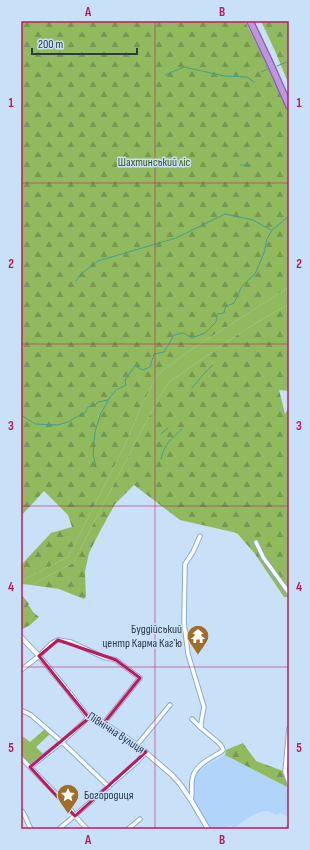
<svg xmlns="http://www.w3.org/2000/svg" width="310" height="850" font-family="'Sofia Sans Condensed',sans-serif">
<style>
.built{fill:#b1d5fa}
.grass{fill:#91ba5e}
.forest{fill:url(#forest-firs)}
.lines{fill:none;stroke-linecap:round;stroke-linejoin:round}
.stream{stroke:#459e98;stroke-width:1}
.minor-casing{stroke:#86acd2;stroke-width:5.5}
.tertiary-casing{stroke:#86acd2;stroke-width:6}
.trunk-casing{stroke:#8163a8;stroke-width:8}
.minor{stroke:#fff;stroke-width:3.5}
.tertiary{stroke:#fff;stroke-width:4}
.trunk{stroke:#c094e2;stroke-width:5.5}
.marked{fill:none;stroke:#c2185b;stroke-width:3;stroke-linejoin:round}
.grid{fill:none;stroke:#c2185b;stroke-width:1;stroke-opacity:0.55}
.labels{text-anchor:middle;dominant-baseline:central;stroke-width:3;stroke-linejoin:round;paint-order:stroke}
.park-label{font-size:12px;fill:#39550b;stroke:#c8e0f8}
.poi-label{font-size:12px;fill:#2a3a4a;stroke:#c8e0f8;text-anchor:end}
.street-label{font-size:12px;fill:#2a3a4a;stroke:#c8e0f8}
.neatline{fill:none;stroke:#c2185b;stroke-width:1.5}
.grid-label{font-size:13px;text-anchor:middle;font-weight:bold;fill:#c2185b}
</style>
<defs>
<pattern id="forest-firs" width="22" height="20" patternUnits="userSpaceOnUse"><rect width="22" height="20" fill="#91ba5e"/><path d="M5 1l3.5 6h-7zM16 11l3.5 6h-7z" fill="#779850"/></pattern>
</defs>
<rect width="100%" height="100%" fill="#c8e0f8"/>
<path class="built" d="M225,755L289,788V818L281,813L276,815L269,811H263L249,817L233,829L231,825L225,829H210L194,799V777L198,771L207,765Z"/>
<path class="grass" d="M289,287V304L246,329L170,381L159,397L73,563L31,585L21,584V581L68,557L126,443L140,409L157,375L189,351Z
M45,729L50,734L36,747L43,754L30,765L21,756V735L30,742Z"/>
<path class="forest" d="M21,21H245L263,57L289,112V287L189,351L157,375L140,409L126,443L68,557L21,581V565L51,533L72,527L68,515L44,491L21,516Z
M261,21H289V85L275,51Z
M289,304V391L279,390L285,414L289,407V597H284L255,554L237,533L180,520L134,485L115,504L98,535L89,553L85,572L86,597L84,599L59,589L31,585L73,563L159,397L170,381L246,329Z
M21,595H22L29,604L28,606L30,607L33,612L39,617L30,625L21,630Z
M243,743L256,761L283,771L286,780L287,787L225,755L226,750Z"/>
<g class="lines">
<path class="stream" d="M277,66L287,62
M261,72L268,69
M165,75L184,67L224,76L247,77L254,82
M240,165H251
M76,281L81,274L98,261L176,238L225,214L253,220L271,230
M192,388C199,380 205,371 213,365
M21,415L35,424L58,425L68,422L78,416L85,413L88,407L95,405L98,402L108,400L116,390L126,385L125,380L135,366L143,370L150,367L154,354L164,352L174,335L183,333L192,338L205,333L216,322L217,314L224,313L226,306L234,303L242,286L255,274L264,253L267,239L272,230L289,216
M161,434L168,428
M161,459C164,444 172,438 182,429
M96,467L93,454L95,432L101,413L108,401"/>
<g class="minor-casing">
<path id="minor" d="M200,536L193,552L185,564L184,622L188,654L204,707L201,723V728
M256,542L263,557L289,593
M21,670L39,656L52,643L58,640L71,642L103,657L116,660L140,678L104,723
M21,710L31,715L62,742L109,787
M289,728L285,772L289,783
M137,745L170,705
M21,758L70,808L75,816L87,829
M30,767L62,742L84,722L88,717
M191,800C193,793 191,788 192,781C193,766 209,759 221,752L223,750L222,747L220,744L201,728L192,719
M21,810C26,815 27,823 31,829
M59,829L136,763L146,752
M128,829L140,819
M288,829L289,827"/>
</g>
<g class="tertiary-casing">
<path id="tertiary" d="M21,637L39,656L64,686L88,717L104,723L137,745L172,775L180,784L191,800L208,829"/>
</g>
<g class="trunk-casing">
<path id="trunk" d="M250,21L270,63L289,106"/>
</g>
<use href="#minor" class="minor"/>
<use href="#tertiary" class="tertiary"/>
<use href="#trunk" class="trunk"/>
</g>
<path class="marked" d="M58,640L116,660L140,678L104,723L146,752L75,816L30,767L89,718L39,656Z"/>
<path class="grid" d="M155,21V829M21,183H289M21,344H289M21,506H289M21,667H289"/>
<defs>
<g id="temple-pin" transform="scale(1.15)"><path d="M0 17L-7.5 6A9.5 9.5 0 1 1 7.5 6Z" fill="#a36d27" stroke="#c8e0f8"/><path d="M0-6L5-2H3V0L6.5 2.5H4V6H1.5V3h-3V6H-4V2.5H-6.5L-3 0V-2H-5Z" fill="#fff"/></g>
<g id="sight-pin" transform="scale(1.15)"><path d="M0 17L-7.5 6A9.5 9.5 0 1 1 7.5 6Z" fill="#a36d27" stroke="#c8e0f8"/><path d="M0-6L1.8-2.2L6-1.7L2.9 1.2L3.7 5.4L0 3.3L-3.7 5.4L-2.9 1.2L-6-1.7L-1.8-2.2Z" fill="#fff"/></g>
</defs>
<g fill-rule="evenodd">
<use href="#temple-pin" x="198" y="636"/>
<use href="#sight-pin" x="68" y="795"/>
</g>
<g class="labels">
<g class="park-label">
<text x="154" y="162">Шахтинський ліс</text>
</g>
<g class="poi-label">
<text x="182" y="629">Буддійський<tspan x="182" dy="14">центр Карма Кагʼю</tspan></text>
<text x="84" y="795" text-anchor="start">Богородиця</text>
</g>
<g class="street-label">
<text transform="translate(116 733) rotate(33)">Північна вулиця</text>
</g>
</g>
<rect width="310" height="850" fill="none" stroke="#c8e0f8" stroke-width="44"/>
<path d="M32 48v6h105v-6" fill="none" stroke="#2a3a4a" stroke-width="2"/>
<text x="38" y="48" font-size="12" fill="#2a3a4a" stroke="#c8e0f8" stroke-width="3" paint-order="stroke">200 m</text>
<rect x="22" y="22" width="266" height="806" class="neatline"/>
<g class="grid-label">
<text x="88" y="16">A</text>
<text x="222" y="16">B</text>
<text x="11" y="107">1</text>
<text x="299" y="107">1</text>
<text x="11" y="268">2</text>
<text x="299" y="268">2</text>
<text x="11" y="430">3</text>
<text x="299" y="430">3</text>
<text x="11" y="591">4</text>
<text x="299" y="591">4</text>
<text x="11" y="752">5</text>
<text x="299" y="752">5</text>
<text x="88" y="844">A</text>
<text x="222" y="844">B</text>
</g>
</svg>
